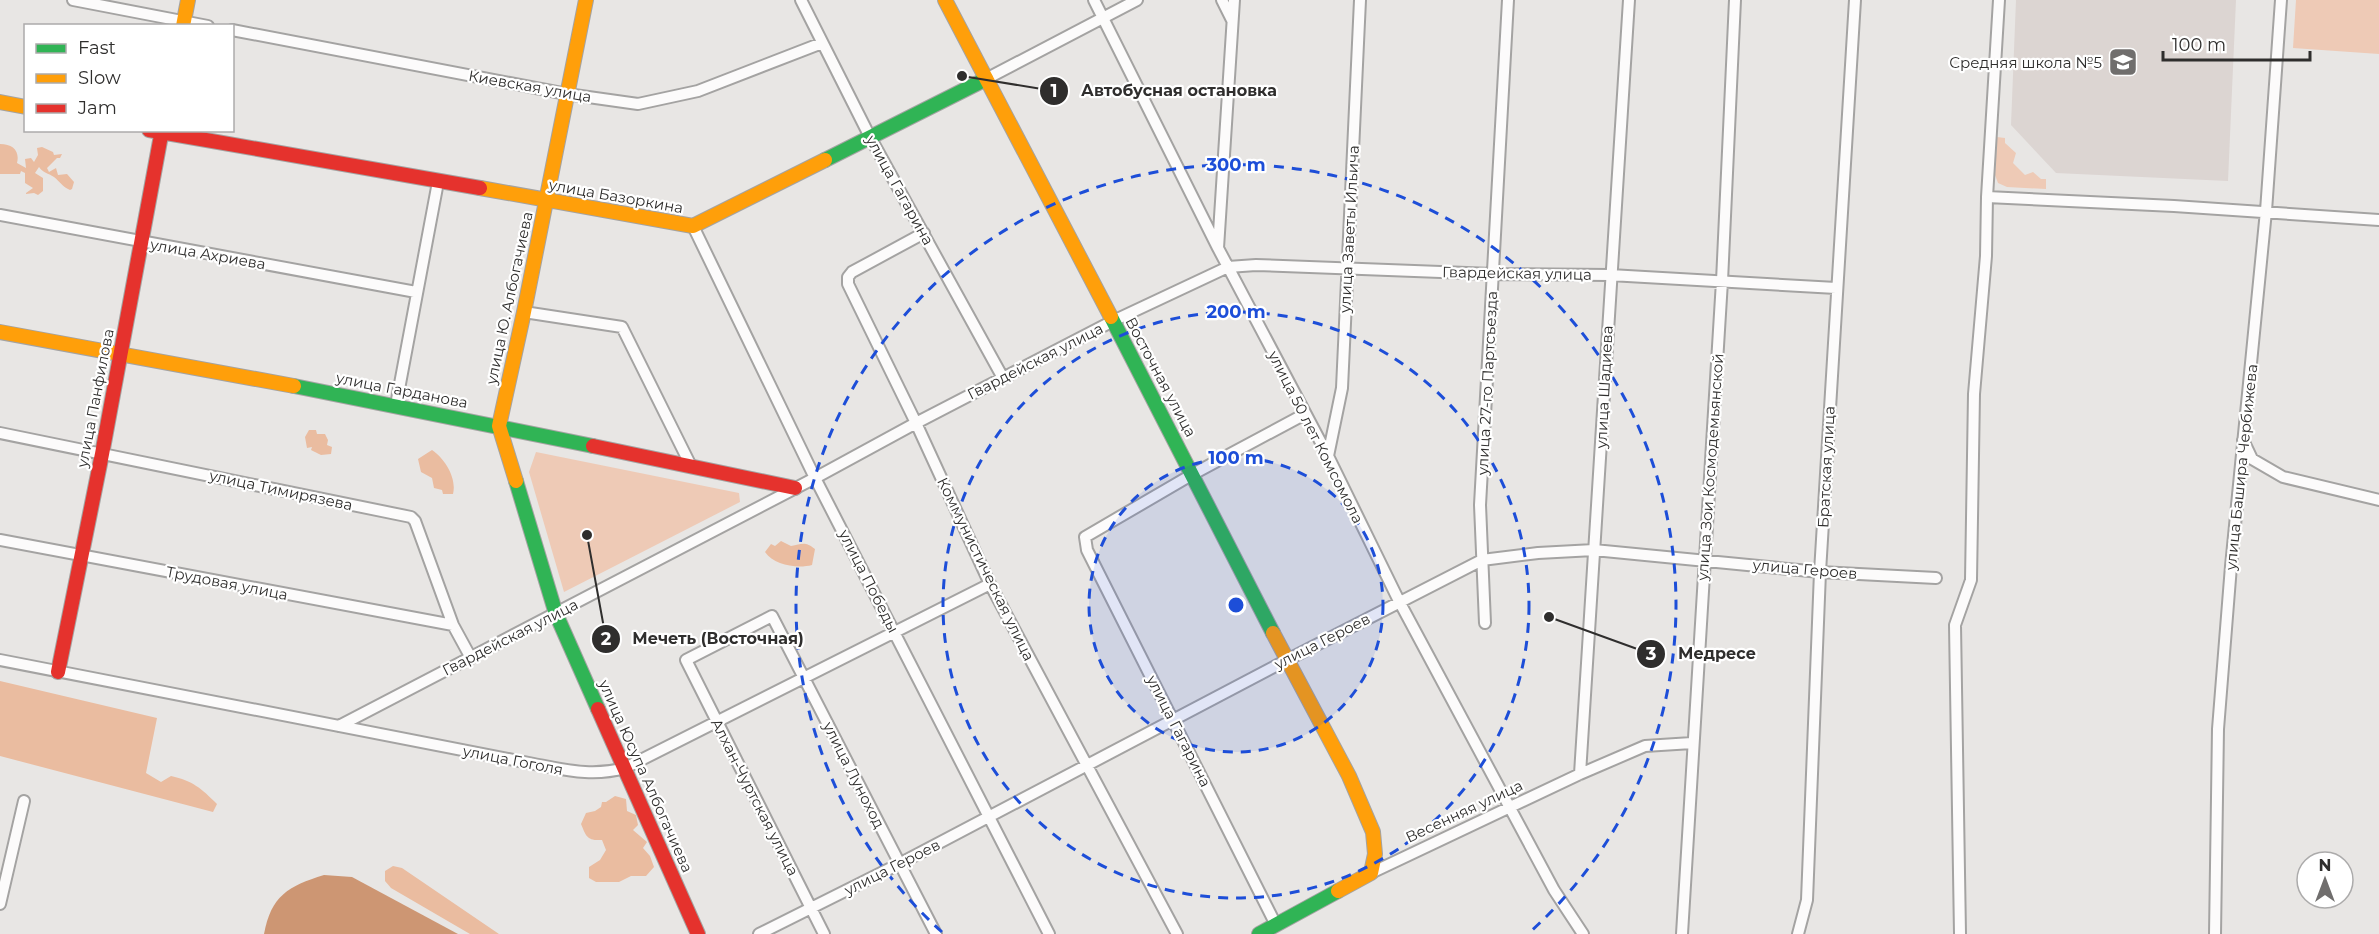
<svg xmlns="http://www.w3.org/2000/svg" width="2379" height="934" font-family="Montserrat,sans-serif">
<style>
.built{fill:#dcd5d2}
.green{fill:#eecab6}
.forest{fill:#eabca0}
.water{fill:#cd9673}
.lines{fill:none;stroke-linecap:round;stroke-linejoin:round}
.street-casing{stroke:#a4a3a2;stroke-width:14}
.fast-casing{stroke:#a4a3a2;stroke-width:16}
.slow-casing{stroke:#a4a3a2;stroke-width:16}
.jam-casing{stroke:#a4a3a2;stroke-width:16}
.street{stroke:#fcfbfb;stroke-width:10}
.fast{stroke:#30b455;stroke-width:14}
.slow{stroke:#ff9f0a;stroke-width:14}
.jam{stroke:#e5322d;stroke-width:14}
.ring{fill:none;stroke:#1d4ed8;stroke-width:3;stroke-dasharray:10 8}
.labels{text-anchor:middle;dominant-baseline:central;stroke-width:4.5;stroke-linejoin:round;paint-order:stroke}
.poi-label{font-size:15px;fill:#2f2e2d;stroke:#fff;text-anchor:end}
.street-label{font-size:15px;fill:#2f2e2d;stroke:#fff}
.centre{fill:#1d4ed8;stroke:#fff;stroke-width:3}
.ring-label{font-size:18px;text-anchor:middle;font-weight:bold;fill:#1d4ed8;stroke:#fff;stroke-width:4.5;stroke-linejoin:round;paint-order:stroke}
.leader{fill:none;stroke:#2f2e2d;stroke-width:2}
.callout-dot{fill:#2f2e2d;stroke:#fff;stroke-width:2}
.mark-label{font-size:18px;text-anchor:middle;font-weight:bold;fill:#fff}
.callout-label{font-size:16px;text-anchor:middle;font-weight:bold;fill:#2f2e2d;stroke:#fff;stroke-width:4.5;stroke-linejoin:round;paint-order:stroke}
</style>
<rect width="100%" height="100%" fill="#e8e6e4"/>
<path class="built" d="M2016,0H2236L2228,181L2056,173L2011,125Z"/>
<path class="green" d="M2296,0H2379V54L2293,48Z
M1997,137L2005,138V143L2016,153L2013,163L2025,175L2033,172L2041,179H2046V189L2007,187L1998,183L1995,175Z
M536,452L739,493L740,502L564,592L529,472Z"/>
<path class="forest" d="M0,144C13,144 20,151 17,163L26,168L25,159L31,158L34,162L38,155L37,148L42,147L53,152L54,155L62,154L60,158H57L47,168L49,172L56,168L58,175L67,174L74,182L72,189L70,190C63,187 60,182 54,177C48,173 43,173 39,167L35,173L43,178V191L38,195L34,193L26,194V193L33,188L25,183V173L21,171L20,174H0Z
M309,430H316L317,434H325L328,440L327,445L332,447L331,454L321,455L311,450L312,447L307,448L305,437Z
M432,450C445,459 457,478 453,494H443L442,490L434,488L432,478L421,472L418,459Z
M781,541L791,546C802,544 805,541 815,549L812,565C797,569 774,565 765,552L771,544L775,546Z
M0,681L157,718L146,773L161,782L171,776C193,781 201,788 217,804L213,812L0,756Z
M615,796L626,799L627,811L636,815L638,825L633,830L647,842L643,848L650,856L654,867L646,876H631L619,882H596L589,878V867L600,860L606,850L602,840C587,841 586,836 581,824L586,813L595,811L601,807L602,802H606Z
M393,866L402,868L499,934H470L391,888L385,881V871Z"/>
<path class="water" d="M324,875L352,877L458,934H264C271,896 288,886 324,875Z"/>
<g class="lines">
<g class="street-casing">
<path id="street" d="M73,0L208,26
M801,0L870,137L1003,378
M1094,0L1218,248L1328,456L1399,601L1554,890L1583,934
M1222,0L1232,20
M232,30L567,94L638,104L698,91L822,43
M986,79L1137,0
M1987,197L2174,206L2379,220
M0,215L416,292
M693,226L815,478L1049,934
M924,233L852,272L848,277V284L916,423L990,584L1177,934
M1218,248L1234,0
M524,312L622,327L691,466
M396,405L438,182
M0,433L411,517L415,521L453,625L471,658
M2243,440L2252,459L2283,477L2379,500
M1328,456L1342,388L1360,0
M0,540L453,625
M1485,623L1480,505L1508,0
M0,660L534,764C567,770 592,777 625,768L990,584
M339,726L815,478L916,423L1113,321L1228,267L1256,265L1493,274L1610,275L1836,288
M1580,774L1629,0
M1371,873L1580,774L1645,746L1692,743
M0,904L24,801
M1276,925L1087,550L1085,537L1193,474L1305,414
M759,934L899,864L1287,660L1482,560L1538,553L1594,550L1820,572L1936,578
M824,934L686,660L772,616L936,934
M1682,934L1722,281L1735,0
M1798,934L1807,900L1820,572L1855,0
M1960,934L1955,625L1971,580L1974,394L1986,256L1987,197L1999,0
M2215,934L2218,729L2231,566L2266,211L2281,0"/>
</g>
<g class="fast-casing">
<path id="fast" d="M825,160L986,79
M1111,317L1273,633
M294,386L593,446
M516,481L556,614L598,709
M1259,934L1338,891"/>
</g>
<g class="slow-casing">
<path id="slow" d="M945,0L1111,317
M183,26L188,0
M0,102L26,107
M480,188L693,226L825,160
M0,332L294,386
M516,481L499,426L524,312L586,0
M1273,633L1349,776L1373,832L1375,854L1371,873L1338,891"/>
</g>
<g class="jam-casing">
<path id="jam" d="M149,130L480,188
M593,446L795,488
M58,672L102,454L162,130
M598,709L698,934"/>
</g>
<use href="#street" class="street"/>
<use href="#fast" class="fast"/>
<use href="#slow" class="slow"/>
<use href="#jam" class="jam"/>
</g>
<circle cx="1236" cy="605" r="147" fill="#1d4ed8" fill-opacity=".12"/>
<g class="ring">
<circle cx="1236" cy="605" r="147"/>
<circle cx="1236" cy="605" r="293"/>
<path d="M942 932A440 440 0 1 1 1530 932"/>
</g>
<defs>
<g id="school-square" transform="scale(1.5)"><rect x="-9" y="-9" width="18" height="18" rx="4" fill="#706e6d" stroke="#fff"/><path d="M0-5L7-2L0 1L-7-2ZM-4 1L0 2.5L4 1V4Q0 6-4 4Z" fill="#fff"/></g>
</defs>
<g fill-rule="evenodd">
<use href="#school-square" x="2123" y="62"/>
</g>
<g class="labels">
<g class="poi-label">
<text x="2102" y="62">Средняя школа №5</text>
</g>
<g class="street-label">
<text transform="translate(530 86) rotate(10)">Киевская улица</text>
<text transform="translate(900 190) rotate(61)">улица Гагарина</text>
<text transform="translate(616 196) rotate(10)">улица Базоркина</text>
<text transform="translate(1349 229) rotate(-87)">улица Заветы Ильича</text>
<text transform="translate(208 254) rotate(10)">улица Ахриева</text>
<text transform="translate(1517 273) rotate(1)">Гвардейская улица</text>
<text transform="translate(509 298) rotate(-78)">улица Ю. Албогачиева</text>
<text transform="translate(1035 361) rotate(-27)">Гвардейская улица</text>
<text transform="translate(1161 377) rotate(62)">Восточная улица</text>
<text transform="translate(1487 383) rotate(-87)">улица 27-го Партсъезда</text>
<text transform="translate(1604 387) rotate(-87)">улица Шадиева</text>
<text transform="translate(402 390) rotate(11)">улица Гарданова</text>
<text transform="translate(95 398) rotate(-79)">улица Панфилова</text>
<text transform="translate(1316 437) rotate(63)">улица 50 лет Комсомола</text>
<text transform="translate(1710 467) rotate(-86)">улица Зои Космодемьянской</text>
<text transform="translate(1826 467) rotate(-87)">Братская улица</text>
<text transform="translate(2241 467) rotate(-84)">улица Башира Чербижева</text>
<text transform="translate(281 490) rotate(12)">улица Тимирязева</text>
<text transform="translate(986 569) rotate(64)">Коммунистическая улица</text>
<text transform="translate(1805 569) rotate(5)">улица Героев</text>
<text transform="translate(869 581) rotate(63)">улица Победы</text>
<text transform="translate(227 583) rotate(11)">Трудовая улица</text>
<text transform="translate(510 637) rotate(-27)">Гвардейская улица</text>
<text transform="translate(1322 641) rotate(-27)">улица Героев</text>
<text transform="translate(1179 731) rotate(63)">улица Гагарина</text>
<text transform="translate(513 760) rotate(11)">улица Гоголя</text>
<text transform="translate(854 775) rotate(63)">улица Луноход</text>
<text transform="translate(646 776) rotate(66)">улица Юсупа Албогачиева</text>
<text transform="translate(755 797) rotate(63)">Алхан-Чуртская улица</text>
<text transform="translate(1464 811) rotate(-25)">Весенняя улица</text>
<text transform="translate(892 867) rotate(-27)">улица Героев</text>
</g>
</g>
<circle cx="1236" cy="605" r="9" class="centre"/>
<g class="ring-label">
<text x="1236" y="171">300 m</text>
<text x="1236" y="318">200 m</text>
<text x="1236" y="464">100 m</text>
</g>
<path class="leader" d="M962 76L1054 91M587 535L606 639M1549 617L1651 654"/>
<g class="callout-dot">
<circle cx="962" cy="76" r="6"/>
<circle cx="587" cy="535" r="6"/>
<circle cx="1549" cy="617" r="6"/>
<circle cx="1054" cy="91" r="15"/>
<circle cx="606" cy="639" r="15"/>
<circle cx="1651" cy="654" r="15"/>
</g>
<g class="mark-label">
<text x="1054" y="97">1</text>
<text x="606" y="645">2</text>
<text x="1651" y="660">3</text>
</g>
<g class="callout-label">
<text x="1179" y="96">Автобусная остановка</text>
<text x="718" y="644">Мечеть (Восточная)</text>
<text x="1717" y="659">Медресе</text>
</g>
<rect x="24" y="24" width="210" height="108" fill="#ffffff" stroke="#acabab" stroke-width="1.5"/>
<rect x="36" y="44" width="30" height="9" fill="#30b455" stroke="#acabab" stroke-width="1.5"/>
<text x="78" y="54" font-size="18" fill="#2f2e2d">Fast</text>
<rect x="36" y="74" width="30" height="9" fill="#ff9f0a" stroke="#acabab" stroke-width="1.5"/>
<text x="78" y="84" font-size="18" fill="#2f2e2d">Slow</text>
<rect x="36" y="104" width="30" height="9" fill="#e5322d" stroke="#acabab" stroke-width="1.5"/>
<text x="78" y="114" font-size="18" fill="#2f2e2d">Jam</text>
<g transform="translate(2325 880)"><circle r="28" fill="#ffffff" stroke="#acabab" stroke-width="1.5"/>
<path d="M0-4.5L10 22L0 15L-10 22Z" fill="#706e6d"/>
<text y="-9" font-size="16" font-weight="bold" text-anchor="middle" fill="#2f2e2d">N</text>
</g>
<path d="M2163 51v9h147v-9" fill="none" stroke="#2f2e2d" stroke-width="3"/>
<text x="2172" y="51" font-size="18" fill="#2f2e2d" stroke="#ffffff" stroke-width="4.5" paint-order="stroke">100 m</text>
</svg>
